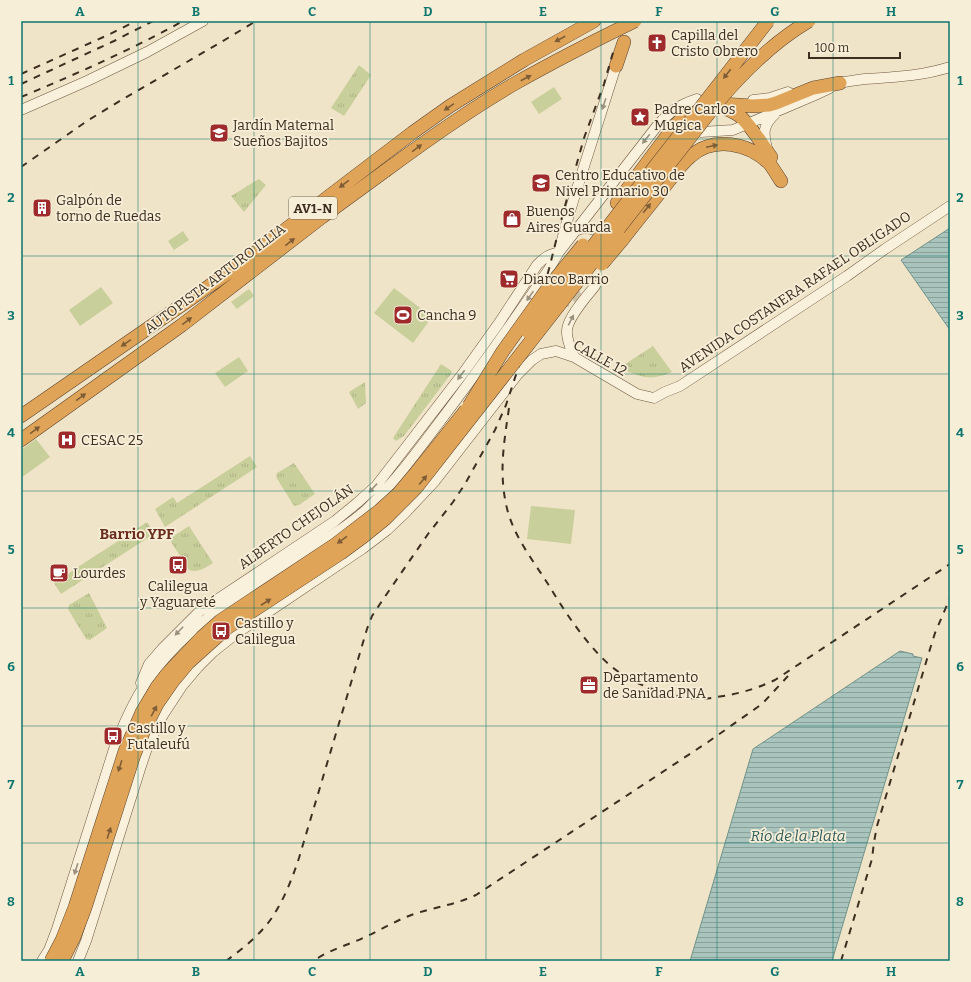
<svg xmlns="http://www.w3.org/2000/svg" width="971" height="982" font-family="Bitter,serif">
<style>
.grass{fill:url(#grass-tufts)}
.garden{fill:#c9cf9b}
.water{fill:url(#water-rules);stroke:#6f938a}
.lines{fill:none;stroke-linecap:round;stroke-linejoin:round}
.secondary-tunnel{stroke:#ccc0a6;stroke-width:10;stroke-dasharray:10 5;stroke-linecap:butt}
.secondary-casing{stroke:#6f573f;stroke-width:11}
.highway-casing{stroke:#5b4430;stroke-width:14}
.secondary{stroke:#faf1dc;stroke-width:10}
.highway{stroke:#e0a458;stroke-width:13}
.rail{stroke:#3d2e20;stroke-width:2;stroke-dasharray:7 7;stroke-linecap:butt}
.highway-bridge-casing{stroke:#5b4430;stroke-width:14;stroke-linecap:butt}
.highway-bridge{stroke:#e0a458;stroke-width:13}
.oneway{fill:#7e5d36}
.oneway2{fill:#9c907e}
.grid{fill:none;stroke:#0f766e;stroke-width:1;stroke-opacity:0.55}
.labels{text-anchor:middle;dominant-baseline:central;stroke-width:3.5;stroke-linejoin:round;paint-order:stroke}
.shield{fill:#f7eed8;stroke:#756857;stroke-width:1}
.shield-label{font-size:13px;font-weight:bold;fill:#3d2e20}
.poi-label{font-size:14px;fill:#3d2e20;stroke:#f7eed8;text-anchor:start}
.street-label{font-size:14px;fill:#3d2e20;stroke:#f7eed8}
.neighbourhood-label{font-size:15px;font-weight:bold;fill:#6b2e1e;stroke:#f7eed8}
.water-label{font-size:15px;font-style:italic;fill:#2f5d5a;stroke:#f7eed8}
.neatline{fill:none;stroke:#0f766e;stroke-width:1.5}
.grid-label{font-size:13px;text-anchor:middle;font-weight:bold;fill:#0f766e}
</style>
<defs>
<pattern id="grass-tufts" width="24" height="20" patternUnits="userSpaceOnUse"><rect width="24" height="20" fill="#c9cf9b"/><path d="M3 7l-1-3M5 7V3M7 7l1-3M15 17l-1-3M17 17v-4M19 17l1-3" fill="none" stroke="#aeb285"/></pattern>
<pattern id="water-rules" width="6" height="5" patternUnits="userSpaceOnUse"><rect width="6" height="5" fill="#a9c4bc"/><path d="M0 2.5h6" fill="none" stroke="#8ba098"/></pattern>
</defs>
<rect width="100%" height="100%" fill="#f0e4c8"/>
<path class="grass" d="M359,65L371,75L344,116L331,108Z
M259,179L266,185L244,212L231,196Z
M653,346L672,372C667,374 661,376 656,377C644,379 631,373 619,368Z
M441,364L452,371L451,374L404,436L396,441L393,438Z
M365,382L366,403L358,409L349,392Z
M250,456L257,467L165,527L155,509L173,497L177,503Z
M294,463L315,494L299,505L294,506L276,477L277,473Z
M147,522L154,534L61,594L54,583Z
M189,526L213,563C205,568 198,573 189,570L171,542L172,537Z
M89,593L107,628L90,640L86,639L68,609L69,605Z"/>
<path class="garden" d="M554,87L562,99L539,114L531,102Z
M183,231L189,240L174,250L168,241Z
M101,287L113,303L80,326L69,310Z
M394,288L432,317L413,343L374,313Z
M249,289L254,296L237,309L231,302Z
M239,357L248,371L225,387L215,373Z
M36,439L50,457L21,478V450Z
M531,506L575,510L571,544L527,539Z
M101,552L107,561L87,575L80,566Z"/>
<path class="water" d="M950,228V330L901,260Z
M900,651L913,654V656L922,658L832,961H690L753,749Z"/>
<g class="lines">
<path class="secondary-tunnel" d="M559,299C568,306 577,297 585,292"/>
<g class="secondary-casing">
<path id="secondary" d="M834,83C844,83 854,80 865,79C894,77 922,76 950,67
M753,100L770,98L788,92
M21,110L87,81L147,52L203,21
M701,132L733,130L813,96L830,88
M767,148C763,133 763,125 775,114
M575,231C581,228 585,227 591,229
M560,248L565,228L574,198L616,66
M574,357C571,349 566,339 567,330C568,317 587,296 595,286
M141,683L149,664L162,649L200,611L335,521L357,503L376,486L464,372L499,323L537,265C545,257 548,255 559,252
M42,961L49,950L57,929L115,746C125,720 136,695 153,673C190,622 247,591 299,557C313,548 326,539 340,530C350,523 360,516 368,508C394,483 416,453 438,424C476,374 513,322 549,269L559,252L657,126C670,111 679,105 697,99
M78,961L86,941L140,769L147,748L155,731L163,715L182,686L198,667L213,652L237,633L362,549L387,530L405,513L435,481L518,374L532,360L541,354L556,351L574,357L637,394L654,398L665,392L680,386L847,276L885,249L950,206"/>
</g>
<g class="highway-casing">
<path id="highway" d="M616,66L624,42
M723,104L753,106L769,105L776,103L813,88L840,83
M722,107C729,110 737,113 742,118C753,129 762,144 771,157
M617,203L673,128L683,117L689,112
M623,239C637,221 651,204 665,186C673,176 681,164 691,156C714,136 748,143 769,163C773,168 777,175 781,181
M21,416L231,271L412,133L450,106L524,60L594,21
M21,440L182,325L322,217L385,171"/>
</g>
<use href="#secondary" class="secondary"/>
<use href="#highway" class="highway"/>
<path class="rail" d="M21,74L108,35L136,21
M21,84L114,41L153,21
M21,97C76,74 131,50 183,21
M21,167L87,121L123,99L218,44L256,21
M509,408C504,442 499,471 506,504C512,534 532,559 548,584C565,612 587,646 612,667C632,683 654,691 678,696C686,697 694,699 702,699C707,699 712,698 717,697C738,694 756,689 775,680L950,564
M318,958C332,949 348,945 363,938C381,930 398,919 417,913C437,907 457,904 476,895L708,742L762,704L788,676
M226,961C242,949 259,936 271,919C284,900 292,879 299,858L367,629L372,616L384,598L428,534L453,502L465,484L495,430L506,405L536,314L549,269L563,213L584,138L604,84L614,49
M841,961L872,859L874,842L877,826L930,649L935,633L950,598"/>
<g class="highway-bridge-casing">
<path id="highway-bridge" d="M385,171C427,140 469,110 514,84C553,62 594,41 635,21
M602,264L623,239
M527,331L768,21
M469,406L503,351L548,288L583,245
M51,961L62,940L75,907L125,751L142,712L157,687L167,674L202,637L220,621L336,544L379,511L399,493L415,474L466,410
M62,961L74,937L85,908L134,755L145,728L157,704L173,681L188,663L227,628L341,553L364,536L385,519L416,488L717,103C744,71 773,42 809,21"/>
</g>
<use href="#highway-bridge" class="highway-bridge"/>
</g>
<defs><path id="oneway-solid" d="M-6-.8H1V-3.2L6.5 0L1 3.2V.8H-6Z"/></defs>
<g class="oneway">
<use href="#oneway-solid" transform="translate(560 39) rotate(152)"/>
<use href="#oneway-solid" transform="translate(727 74) rotate(128)"/>
<use href="#oneway-solid" transform="translate(526 78) rotate(-28)"/>
<use href="#oneway-solid" transform="translate(449 107) rotate(146)"/>
<use href="#oneway-solid" transform="translate(712 146) rotate(-12)"/>
<use href="#oneway-solid" transform="translate(417 148) rotate(-36)"/>
<use href="#oneway-solid" transform="translate(344 184) rotate(143)"/>
<use href="#oneway-solid" transform="translate(647 208) rotate(-52)"/>
<use href="#oneway-solid" transform="translate(290 242) rotate(-38)"/>
<use href="#oneway-solid" transform="translate(187 321) rotate(-37)"/>
<use href="#oneway-solid" transform="translate(126 343) rotate(146)"/>
<use href="#oneway-solid" transform="translate(81 397) rotate(-36)"/>
<use href="#oneway-solid" transform="translate(35 430) rotate(-36)"/>
<use href="#oneway-solid" transform="translate(423 480) rotate(-50)"/>
<use href="#oneway-solid" transform="translate(342 540) rotate(144)"/>
<use href="#oneway-solid" transform="translate(266 602) rotate(-33)"/>
<use href="#oneway-solid" transform="translate(154 711) rotate(-62)"/>
<use href="#oneway-solid" transform="translate(120 766) rotate(108)"/>
<use href="#oneway-solid" transform="translate(109 833) rotate(-72)"/>
</g>
<g class="oneway2">
<use href="#oneway-solid" transform="translate(604 104) rotate(108)"/>
<use href="#oneway-solid" transform="translate(646 139) rotate(128)"/>
<use href="#oneway-solid" transform="translate(530 296) rotate(125)"/>
<use href="#oneway-solid" transform="translate(571 320) rotate(-63)"/>
<use href="#oneway-solid" transform="translate(461 375) rotate(127)"/>
<use href="#oneway-solid" transform="translate(373 488) rotate(133)"/>
<use href="#oneway-solid" transform="translate(179 631) rotate(134)"/>
<use href="#oneway-solid" transform="translate(76 869) rotate(108)"/>
</g>
<path class="grid" d="M138,21V961M254,21V961M370,21V961M486,21V961M601,21V961M717,21V961M833,21V961M21,139H950M21,256H950M21,374H950M21,491H950M21,608H950M21,726H950M21,843H950"/>
<defs>
<g id="church-square" transform="scale(1)"><rect x="-9" y="-9" width="18" height="18" rx="4" fill="#9e2a2b" stroke="#f7eed8"/><path d="M-1.2-6h2.4v3.5h3.3v2.4h-3.3V6h-2.4V-.1h-3.3v-2.4h3.3Z" fill="#fff"/></g>
<g id="sight-square" transform="scale(1)"><rect x="-9" y="-9" width="18" height="18" rx="4" fill="#9e2a2b" stroke="#f7eed8"/><path d="M0-6L1.8-2.2L6-1.7L2.9 1.2L3.7 5.4L0 3.3L-3.7 5.4L-2.9 1.2L-6-1.7L-1.8-2.2Z" fill="#fff"/></g>
<g id="school-square" transform="scale(1)"><rect x="-9" y="-9" width="18" height="18" rx="4" fill="#9e2a2b" stroke="#f7eed8"/><path d="M0-5L7-2L0 1L-7-2ZM-4 1L0 2.5L4 1V4Q0 6-4 4Z" fill="#fff"/></g>
<g id="building-square" transform="scale(1)"><rect x="-9" y="-9" width="18" height="18" rx="4" fill="#9e2a2b" stroke="#f7eed8"/><path d="M-4-6H4V6H1V3H-1V6H-4ZM-2.5-4.3h1.7v1.8h-1.7ZM.8-4.3h1.7v1.8H.8ZM-2.5-1h1.7V.8h-1.7ZM.8-1h1.7V.8H.8Z" fill="#fff"/></g>
<g id="shop-square" transform="scale(1)"><rect x="-9" y="-9" width="18" height="18" rx="4" fill="#9e2a2b" stroke="#f7eed8"/><path d="M-5-2.5h2.3a2.7 3.5 0 0 1 5.4 0H5L5.5 6h-11ZM-1.5-2.5h3a1.5 2.3 0 0 0-3 0Z" fill="#fff"/></g>
<g id="supermarket-square" transform="scale(1)"><rect x="-9" y="-9" width="18" height="18" rx="4" fill="#9e2a2b" stroke="#f7eed8"/><path d="M-6-5.5h2.5l.6 2H6L4.5 2H-2.5L-4.4-4H-6ZM-1.5 3.2a1.3 1.3 0 1 0 .1 0ZM3 3.2a1.3 1.3 0 1 0 .1 0Z" fill="#fff"/></g>
<g id="stadium-square" transform="scale(1)"><rect x="-9" y="-9" width="18" height="18" rx="4" fill="#9e2a2b" stroke="#f7eed8"/><path d="M0-5a6.5 5 0 1 0 0 10a6.5 5 0 1 0 0-10ZM-3.5-1.8h7v3.6h-7Z" fill="#fff"/></g>
<g id="hospital-square" transform="scale(1)"><rect x="-9" y="-9" width="18" height="18" rx="4" fill="#9e2a2b" stroke="#f7eed8"/><path d="M-5-5h3v3.5h4V-5h3V5h-3V1.5h-4V5h-3Z" fill="#fff"/></g>
<g id="bus-square" transform="scale(1)"><rect x="-9" y="-9" width="18" height="18" rx="4" fill="#9e2a2b" stroke="#f7eed8"/><path d="M-5-6H5V4H4V6H2V4H-2V6H-4V4H-5ZM-3.5-4V0h7V-4ZM-3.5 1.2v1.5H-2V1.2ZM2 1.2v1.5H3.5V1.2Z" fill="#fff"/></g>
<g id="cafe-square" transform="scale(1)"><rect x="-9" y="-9" width="18" height="18" rx="4" fill="#9e2a2b" stroke="#f7eed8"/><path d="M-5.5-4.5H6V0H3Q3 3.5 0 3.5H-2.5Q-5.5 3.5-5.5 0ZM3-3.2v2h1.7v-2ZM-6 4.5H4V6H-6Z" fill="#fff"/></g>
<g id="office-square" transform="scale(1)"><rect x="-9" y="-9" width="18" height="18" rx="4" fill="#9e2a2b" stroke="#f7eed8"/><path d="M-6-3h4V-5.5h4V-3h4V5H-6ZM-1-4.5V-3h2v-1.5ZM-6 0V1H6V0Z" fill="#fff"/></g>
</defs>
<g fill-rule="evenodd">
<use href="#church-square" x="657" y="43"/>
<use href="#sight-square" x="640" y="117"/>
<use href="#school-square" x="219" y="133"/>
<use href="#school-square" x="541" y="183"/>
<use href="#building-square" x="42" y="208"/>
<use href="#shop-square" x="512" y="219"/>
<use href="#supermarket-square" x="509" y="279"/>
<use href="#stadium-square" x="403" y="315"/>
<use href="#hospital-square" x="67" y="440"/>
<use href="#bus-square" x="178" y="565"/>
<use href="#cafe-square" x="59" y="573"/>
<use href="#bus-square" x="221" y="631"/>
<use href="#office-square" x="589" y="685"/>
<use href="#bus-square" x="113" y="736"/>
</g>
<g class="labels">
<rect class="shield" x="289" y="197" width="48" height="22" rx="3"/>
<g class="shield-label">
<text x="313" y="208">AV1-N</text>
</g>
<g class="poi-label">
<text x="671" y="35">Capilla del<tspan x="671" dy="16">Cristo Obrero</tspan></text>
<text x="654" y="109">Padre Carlos<tspan x="654" dy="16">Mugica</tspan></text>
<text x="233" y="125">Jardín Maternal<tspan x="233" dy="16">Sueños Bajitos</tspan></text>
<text x="555" y="175">Centro Educativo de<tspan x="555" dy="16">Nivel Primario 30</tspan></text>
<text x="56" y="200">Galpón de<tspan x="56" dy="16">torno de Ruedas</tspan></text>
<text x="526" y="211">Buenos<tspan x="526" dy="16">Aires Guarda</tspan></text>
<text x="523" y="279">Diarco Barrio</text>
<text x="417" y="315">Cancha 9</text>
<text x="81" y="440">CESAC 25</text>
<text x="73" y="573">Lourdes</text>
<text x="178" y="586" text-anchor="middle">Calilegua<tspan x="178" dy="16">y Yaguareté</tspan></text>
<text x="235" y="623">Castillo y<tspan x="235" dy="16">Calilegua</tspan></text>
<text x="603" y="677">Departamento<tspan x="603" dy="16">de Sanidad PNA</tspan></text>
<text x="127" y="728">Castillo y<tspan x="127" dy="16">Futaleufú</tspan></text>
</g>
<g class="street-label">
<text transform="translate(215 279) rotate(-37)">AUTOPISTA ARTURO ILLIA</text>
<text transform="translate(795 292) rotate(-34)">AVENIDA COSTANERA RAFAEL OBLIGADO</text>
<text transform="translate(600 358) rotate(29)">CALLE 12</text>
<text transform="translate(296 527) rotate(-35)">ALBERTO CHEJOLÁN</text>
</g>
<g class="neighbourhood-label">
<text x="137" y="534">Barrio YPF</text>
</g>
<g class="water-label">
<text x="798" y="836">Río de la Plata</text>
</g>
</g>
<rect width="971" height="982" fill="none" stroke="#f7eed8" stroke-width="44"/>
<path d="M809 52v6h91v-6" fill="none" stroke="#3d2e20" stroke-width="2"/>
<text x="815" y="52" font-size="12" fill="#3d2e20" stroke="#f7eed8" stroke-width="3" paint-order="stroke">100 m</text>
<rect x="22" y="22" width="927" height="938" class="neatline"/>
<g class="grid-label">
<text x="80" y="16">A</text>
<text x="196" y="16">B</text>
<text x="312" y="16">C</text>
<text x="428" y="16">D</text>
<text x="543" y="16">E</text>
<text x="659" y="16">F</text>
<text x="775" y="16">G</text>
<text x="891" y="16">H</text>
<text x="11" y="85">1</text>
<text x="960" y="85">1</text>
<text x="11" y="202">2</text>
<text x="960" y="202">2</text>
<text x="11" y="320">3</text>
<text x="960" y="320">3</text>
<text x="11" y="437">4</text>
<text x="960" y="437">4</text>
<text x="11" y="554">5</text>
<text x="960" y="554">5</text>
<text x="11" y="671">6</text>
<text x="960" y="671">6</text>
<text x="11" y="789">7</text>
<text x="960" y="789">7</text>
<text x="11" y="906">8</text>
<text x="960" y="906">8</text>
<text x="80" y="976">A</text>
<text x="196" y="976">B</text>
<text x="312" y="976">C</text>
<text x="428" y="976">D</text>
<text x="543" y="976">E</text>
<text x="659" y="976">F</text>
<text x="775" y="976">G</text>
<text x="891" y="976">H</text>
</g>
</svg>
